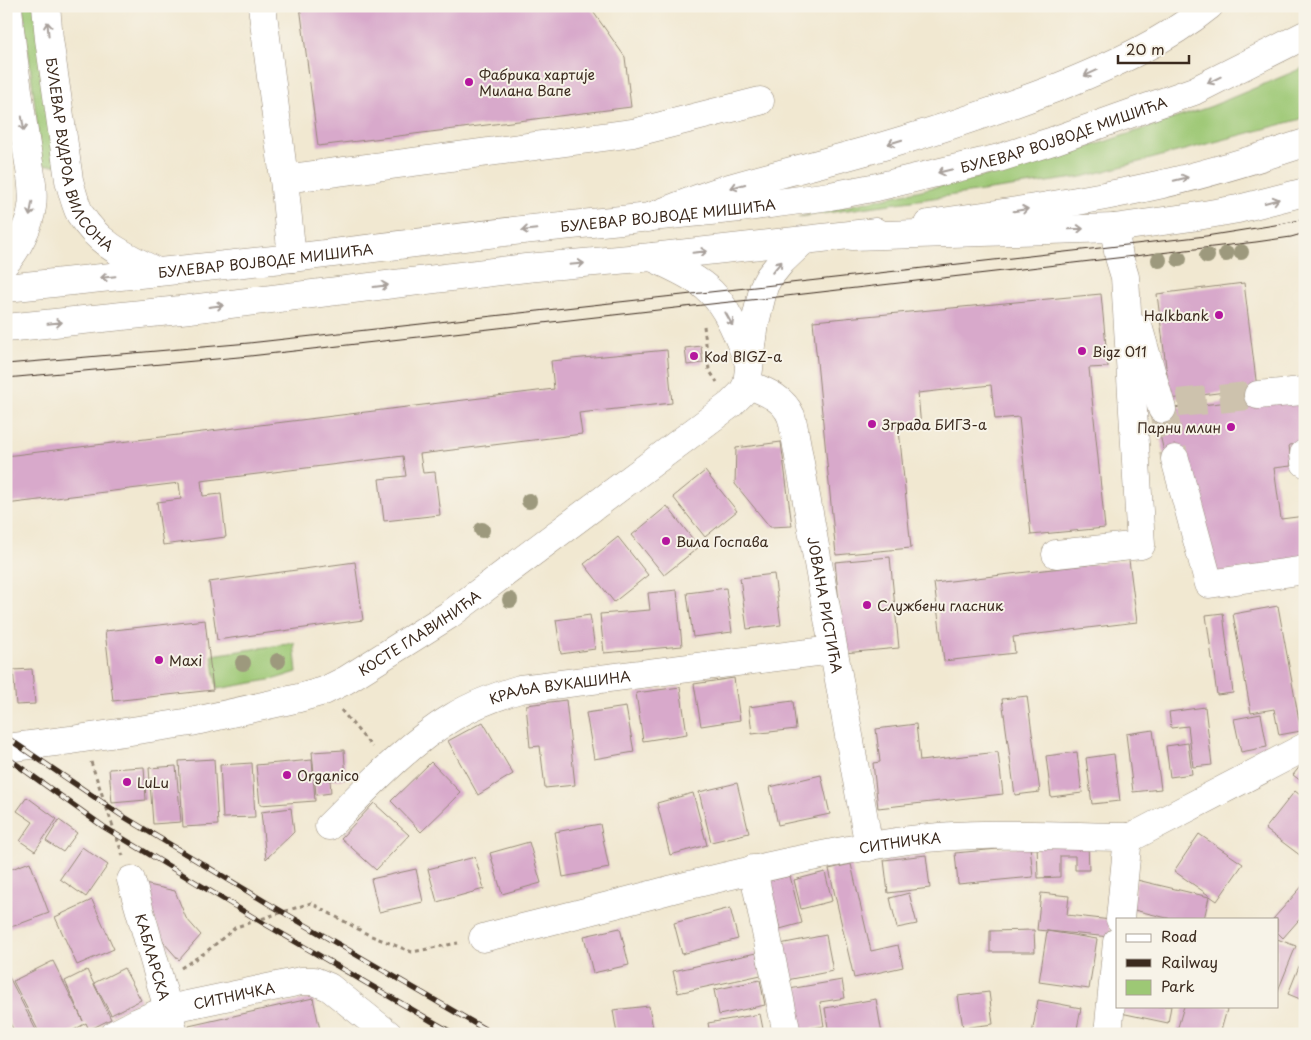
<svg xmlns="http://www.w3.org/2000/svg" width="1311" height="1040" font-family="'Playpen Sans',sans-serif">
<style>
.green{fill:#9dc875;stroke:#6c794a}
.building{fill:#d8a9cb}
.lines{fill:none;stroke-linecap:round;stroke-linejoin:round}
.minor-tunnel{stroke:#cdc2ad;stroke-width:28;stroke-dasharray:28 14;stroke-linecap:butt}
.minor-casing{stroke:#968978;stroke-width:29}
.major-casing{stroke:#968978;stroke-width:29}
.highway-casing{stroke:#968978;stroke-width:29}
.path{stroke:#968978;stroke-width:3;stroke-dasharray:4 4;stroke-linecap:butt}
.minor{stroke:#fff;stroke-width:28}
.major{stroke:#fff;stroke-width:28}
.highway{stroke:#fff;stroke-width:28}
.tram{stroke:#3b2a1e;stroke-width:1}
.rail-casing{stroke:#3b2a1e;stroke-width:5.5}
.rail{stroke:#f7f3e8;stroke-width:4;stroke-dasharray:11;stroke-linecap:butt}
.tree{fill:#9d997d}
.oneway{stroke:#a79f9a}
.poi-dot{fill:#b5179e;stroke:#f7f3e8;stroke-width:2}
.labels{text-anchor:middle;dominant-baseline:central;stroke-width:4;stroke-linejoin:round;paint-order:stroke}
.poi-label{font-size:14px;fill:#3b2a1e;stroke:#f7f3e8;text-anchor:start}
.street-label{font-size:14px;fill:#3b2a1e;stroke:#f7f3e8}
</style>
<rect width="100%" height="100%" fill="#f7f3e8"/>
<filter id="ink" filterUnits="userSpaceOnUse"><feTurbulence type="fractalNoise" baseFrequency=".02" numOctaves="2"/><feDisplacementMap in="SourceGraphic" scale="10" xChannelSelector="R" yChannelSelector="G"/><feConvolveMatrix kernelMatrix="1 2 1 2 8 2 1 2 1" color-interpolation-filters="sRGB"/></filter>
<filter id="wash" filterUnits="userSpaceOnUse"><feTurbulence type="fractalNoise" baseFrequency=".0096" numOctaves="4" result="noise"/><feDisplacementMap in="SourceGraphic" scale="20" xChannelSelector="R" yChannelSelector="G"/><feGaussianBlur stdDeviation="1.12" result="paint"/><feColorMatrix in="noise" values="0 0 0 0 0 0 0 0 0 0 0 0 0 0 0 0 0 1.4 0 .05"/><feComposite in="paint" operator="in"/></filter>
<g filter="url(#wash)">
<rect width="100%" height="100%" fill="#f1e8d1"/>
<path class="green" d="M23,6H38L57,165H42Z
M1305,67V117L1298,120L1082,177L798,217L1035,165L1212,106Z
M294,643L297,672L275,679L217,689L212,655Z"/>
<g id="blocks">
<path class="building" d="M300,6H589L625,57L631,107L318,146Z
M1244,283L1257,388L1170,399L1157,294Z
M1101,294L1108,367L1089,368L1105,528L1031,535L1019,417L995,419L991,385L918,393L921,428L899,430L911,548L836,555L813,321Z
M701,346L703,363L687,365L685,348Z
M667,350L672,403L579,413L582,434L420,454L423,473L435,472L440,515L384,521L379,479L406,476L403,456L201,481L203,496L221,494L226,537L163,545L157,502L181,499L179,483L6,504V456L554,389L551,361Z
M1305,394V444L1289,445L1291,466L1274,468L1281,519L1305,516V561L1217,573L1166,460L1154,410Z
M781,442L792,526L770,527L735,484L736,448Z
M705,471L737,511L705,537L673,497Z
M667,506L699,547L664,575L632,535Z
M618,537L648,575L614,602L584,564Z
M890,557L899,648L844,653L835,562Z
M1129,560L1137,622L1013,637L1015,653L944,661L934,583Z
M355,562L363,620L217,640L209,582Z
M774,574L781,625L747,629L740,578Z
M726,588L732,632L693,637L687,593Z
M677,590L682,646L604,653L600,614L650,610L648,593Z
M1278,606L1301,731L1279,735L1274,709L1251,713L1233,614Z
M1223,613L1233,693L1217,695L1206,615Z
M590,615L595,649L561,654L556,620Z
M205,620L213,690L113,701L105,631Z
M32,669L35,704L16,705L13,670Z
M734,678L740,720L701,726L694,684Z
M680,687L687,734L643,741L636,693Z
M1027,696L1040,792L1015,795L1002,699Z
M566,700L575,785L545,788L540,746L530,747L526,705Z
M793,701L796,729L752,734L749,707Z
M626,707L634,752L594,759L586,713Z
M1205,707L1212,765L1193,767L1188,726L1171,728L1169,712Z
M1261,714L1267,747L1241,752L1234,719Z
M483,722L513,774L478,795L448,741Z
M916,724L920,761L998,752L1003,794L878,808L873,763L880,762L876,729Z
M1153,730L1161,789L1133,792L1126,734Z
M1188,743L1192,774L1170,777L1166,746Z
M344,750L346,779L330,780L331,793L316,795L312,752Z
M1077,752L1082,793L1051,797L1046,756Z
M1114,754L1120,801L1092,804L1086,758Z
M214,759L218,825L183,827L179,761Z
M312,760L315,801L260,805L256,765Z
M1305,760V784L1293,775Z
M431,762L461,793L421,832L391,801Z
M252,763L255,817L223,818L220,765Z
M176,766L181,822L153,824L149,768Z
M144,767L146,800L112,803L109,769Z
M821,775L830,814L778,825L770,787Z
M737,783L749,833L711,842L699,792Z
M1295,791L1305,799V859L1265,829Z
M693,793L707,845L670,855L657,803Z
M27,797L57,819L35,851L20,841L33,822L17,811Z
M374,803L409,835L376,870L341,838Z
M291,808L294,832L266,859L261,812Z
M59,820L77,833L63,852L46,841Z
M600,824L609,868L563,877L555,832Z
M1199,834L1243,864L1217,901L1174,871Z
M529,842L541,883L502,894L490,853Z
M1037,843H1088L1089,870H1075V856H1060V877L1038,878Z
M1030,846L1033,877L958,884L955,853Z
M82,847L108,865L86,897L60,879Z
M926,855L930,888L888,893L884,860Z
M475,857L484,889L437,902L428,869Z
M30,862L49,913L6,929V871Z
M851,864L871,951L898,945L903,967L854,978L829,869Z
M416,869L423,902L379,912L371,879Z
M825,872L832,901L801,909L794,880Z
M790,876L802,923L780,929L768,881Z
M1137,880L1209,897L1204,919H1171L1130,909Z
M140,883L175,891L186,918L201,935L179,960L164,943Z
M1305,883V913L1283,938L1277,932V919H1273Z
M909,893L917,924L897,928L890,898Z
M1041,893L1069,896L1067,915L1111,920L1110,937L1037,930Z
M92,900L114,949L77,965L55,917Z
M730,908L738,939L682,954L674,923Z
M620,928L629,965L593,973L584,936Z
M1034,930L1035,952H990V931Z
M1047,931L1097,939L1089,989L1039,982Z
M826,935L833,971L787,980L780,944Z
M1277,939L1296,946L1277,993Z
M756,953L761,975L678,993L673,971Z
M1302,959L1305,960V1001L1288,994Z
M53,961L83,1021L65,981L87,970L111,1019L89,1030L86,1023L67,1034H40L13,981Z
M124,968L141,1000L111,1015L94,983Z
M6,971L38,1034H6L13,1029L6,1016Z
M760,980L765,1005L719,1015L714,990Z
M842,980L845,998L820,1002L824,1026L796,1031L789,989Z
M989,992L993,1024L963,1028L958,996Z
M313,998L321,1034H190L189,1026Z
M876,999L882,1034H829L825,1008Z
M1038,1000L1081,1008L1076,1034H1032Z
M649,1006L654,1034H617L613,1010Z
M1123,1006H1171L1168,1023L1121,1013Z
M1184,1006H1228L1220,1034H1176Z
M760,1014L764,1034H710L708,1023Z"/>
</g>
</g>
<g filter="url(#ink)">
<use href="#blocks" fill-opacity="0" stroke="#968978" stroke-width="1"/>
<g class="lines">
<path class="minor-tunnel" d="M1178,403L1258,395
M1162,409L1175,459"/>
<g class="minor-casing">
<g id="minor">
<path d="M262,6L284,179L292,258"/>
<path d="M284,179L633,133L760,101"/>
<path d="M652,257C672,267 695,276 711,292C730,311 739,340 749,363"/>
<path d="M1139,329L1162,409"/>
<path id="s1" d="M747,384C764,391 783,397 791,416C793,422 794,429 795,435L869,847"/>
<path d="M1258,395L1302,391"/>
<path d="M1305,454H1304L1305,463"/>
<path d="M1175,459L1209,584L1305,570"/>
<path d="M1056,554L1141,545L1125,277L1119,257L1114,228"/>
<path id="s2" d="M6,748L71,740L191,722L299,698L324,691L346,680L449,615L731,404L742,393L747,384L755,323L764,286L769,277L782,261L803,241"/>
<path id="s3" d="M329,826C368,787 406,745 453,717C474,704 497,696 520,689L833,650"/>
<path d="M753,869L787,1034"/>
<path id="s4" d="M131,880L168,1009L174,1034"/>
<path d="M1120,919L1128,837"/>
<path id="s5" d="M483,938C546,922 610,906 673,889C751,870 830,851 909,840C982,831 1055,836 1128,837L1136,835L1305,747"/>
<path id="s6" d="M115,1034L138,1022L168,1009L301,981H314L329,987L388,1034"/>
<path d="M1108,1034L1117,942"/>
</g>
</g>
<g class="major-casing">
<g id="major">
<path id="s7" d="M46,6L49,39L69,180C72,191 75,204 80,214C99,245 126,256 157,272"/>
<path d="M928,224C1005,213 1082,202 1158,185C1208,174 1256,159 1305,143"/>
<path d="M6,262C17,250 30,224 32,207C35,188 28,159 25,139C19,95 11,51 8,6"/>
<path id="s8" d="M6,288L292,258L522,230L740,208L830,196L877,187L999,158L1053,141L1194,91L1305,35"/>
<path d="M6,328L190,309L526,268L652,257L876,232"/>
</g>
</g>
<g class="highway-casing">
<path id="highway" d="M648,218C676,207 704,195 733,187C782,173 831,161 880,147C939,130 998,110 1056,88C1108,67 1165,42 1209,6
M852,236L1114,228L1192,217L1238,209L1305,192"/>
</g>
<path class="path" d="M704,326L709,370L717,382
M341,710L372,747
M91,762L123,856
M181,968L206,952L236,927L311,903L369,935L412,952L458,943"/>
<use href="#minor" class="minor"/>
<use href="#major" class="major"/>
<use href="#highway" class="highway"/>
<path class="tram" d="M6,364L249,343L764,286L1206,236L1275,225L1305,219
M6,378L250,356L720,303L760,299L1256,242L1291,237L1305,233"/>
<g class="rail-casing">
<path id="rail" d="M6,737L121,815L269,904L493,1034
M6,757L104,827L253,917L454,1034"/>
</g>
<use href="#rail" class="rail"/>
</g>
<g class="tree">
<circle cx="1241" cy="252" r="8"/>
<circle cx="1226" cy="254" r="8"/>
<circle cx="1207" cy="256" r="8"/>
<circle cx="1179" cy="259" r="8"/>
<circle cx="1159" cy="260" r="8"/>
<circle cx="529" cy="501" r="8"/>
<circle cx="482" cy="530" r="8"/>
<circle cx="510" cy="600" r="8"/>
<circle cx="278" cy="661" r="8"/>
<circle cx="243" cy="663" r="8"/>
</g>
<defs><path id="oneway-shaft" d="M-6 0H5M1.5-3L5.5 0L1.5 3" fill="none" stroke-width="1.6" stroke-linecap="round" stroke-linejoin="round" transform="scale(1.25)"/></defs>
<g class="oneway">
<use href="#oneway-shaft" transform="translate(48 29) rotate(-95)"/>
<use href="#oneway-shaft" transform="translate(1091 73) rotate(156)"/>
<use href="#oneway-shaft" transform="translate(1214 80) rotate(154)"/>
<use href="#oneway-shaft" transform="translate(23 124) rotate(81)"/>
<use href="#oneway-shaft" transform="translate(895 142) rotate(163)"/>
<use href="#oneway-shaft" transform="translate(945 171) rotate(167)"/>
<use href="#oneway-shaft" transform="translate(1181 179) rotate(-14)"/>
<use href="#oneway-shaft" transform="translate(738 186) rotate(165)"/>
<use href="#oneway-shaft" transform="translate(1272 201) rotate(-15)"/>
<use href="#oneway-shaft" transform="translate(31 209) rotate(100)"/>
<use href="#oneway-shaft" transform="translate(1021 210) rotate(-9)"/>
<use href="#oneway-shaft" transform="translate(1076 229) rotate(-2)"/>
<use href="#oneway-shaft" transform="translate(529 230) rotate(174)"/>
<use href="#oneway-shaft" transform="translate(700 252) rotate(-6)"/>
<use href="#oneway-shaft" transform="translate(577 264) rotate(-5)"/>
<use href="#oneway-shaft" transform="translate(777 267) rotate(-50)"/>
<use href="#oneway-shaft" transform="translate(108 277) rotate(174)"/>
<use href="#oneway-shaft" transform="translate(381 286) rotate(-7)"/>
<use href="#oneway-shaft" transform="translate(216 306) rotate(-7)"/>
<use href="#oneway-shaft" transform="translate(729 319) rotate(61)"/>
<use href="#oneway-shaft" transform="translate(55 323) rotate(-6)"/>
</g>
</g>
<g class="poi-dot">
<circle cx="469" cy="82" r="5"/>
<circle cx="1219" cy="315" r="5"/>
<circle cx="1082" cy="351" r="5"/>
<circle cx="694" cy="356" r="5"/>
<circle cx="872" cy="424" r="5"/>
<circle cx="1231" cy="427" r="5"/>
<circle cx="666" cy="541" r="5"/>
<circle cx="867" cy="605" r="5"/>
<circle cx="159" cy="660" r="5"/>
<circle cx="287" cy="775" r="5"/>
<circle cx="127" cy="782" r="5"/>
</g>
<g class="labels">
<g class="poi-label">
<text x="479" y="74">Фабрика хартије<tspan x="479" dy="16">Милана Вапе</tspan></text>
<text x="1209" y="315" text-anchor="end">Halkbank</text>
<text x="1092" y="351">Bigz 011</text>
<text x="704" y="356">Kod BIGZ-a</text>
<text x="882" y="424">Зграда БИГЗ-а</text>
<text x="1221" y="427" text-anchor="end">Парни млин</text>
<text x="676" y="541">Вила Госпава</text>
<text x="877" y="605">Службени гласник</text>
<text x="169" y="660">Maxi</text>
<text x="297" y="775">Organico</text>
<text x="137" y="782">LuLu</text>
</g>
<g class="street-label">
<text stroke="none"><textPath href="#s8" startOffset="1071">БУЛЕВАР ВОЈВОДЕ МИШИЋА</textPath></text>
<text stroke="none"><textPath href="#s7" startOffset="155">БУЛЕВАР ВУДРОА ВИЛСОНА</textPath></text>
<text stroke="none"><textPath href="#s8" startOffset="666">БУЛЕВАР ВОЈВОДЕ МИШИЋА</textPath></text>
<text stroke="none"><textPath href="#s8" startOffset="261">БУЛЕВАР ВОЈВОДЕ МИШИЋА</textPath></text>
<text stroke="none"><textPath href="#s1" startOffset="248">ЈОВАНА РИСТИЋА</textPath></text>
<text stroke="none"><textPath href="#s2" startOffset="435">КОСТЕ ГЛАВИНИЋА</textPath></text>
<text stroke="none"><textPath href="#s3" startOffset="278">КРАЉА ВУКАШИНА</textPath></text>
<text stroke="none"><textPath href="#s5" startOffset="428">СИТНИЧКА</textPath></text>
<text stroke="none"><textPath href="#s4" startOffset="80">КАБЛАРСКА</textPath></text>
<text stroke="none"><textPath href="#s6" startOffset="126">СИТНИЧКА</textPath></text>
</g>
</g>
<rect width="1311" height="1040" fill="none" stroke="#f7f3e8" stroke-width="25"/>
<rect x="1116" y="918" width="162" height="90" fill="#f7f3e8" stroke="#aca397"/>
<rect x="1126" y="934" width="25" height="8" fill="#ffffff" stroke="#aca397"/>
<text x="1161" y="942" font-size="15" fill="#3b2a1e">Road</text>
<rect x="1126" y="959" width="25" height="8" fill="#3b2a1e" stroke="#aca397"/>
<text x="1161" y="968" font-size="15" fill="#3b2a1e">Railway</text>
<rect x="1126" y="980" width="25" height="15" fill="#9dc875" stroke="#aca397"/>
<text x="1161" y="992" font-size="15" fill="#3b2a1e">Park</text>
<path d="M1118 55v8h71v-8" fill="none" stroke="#3b2a1e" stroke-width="2.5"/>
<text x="1126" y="55" font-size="15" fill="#3b2a1e" stroke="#f7f3e8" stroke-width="4" paint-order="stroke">20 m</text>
</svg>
